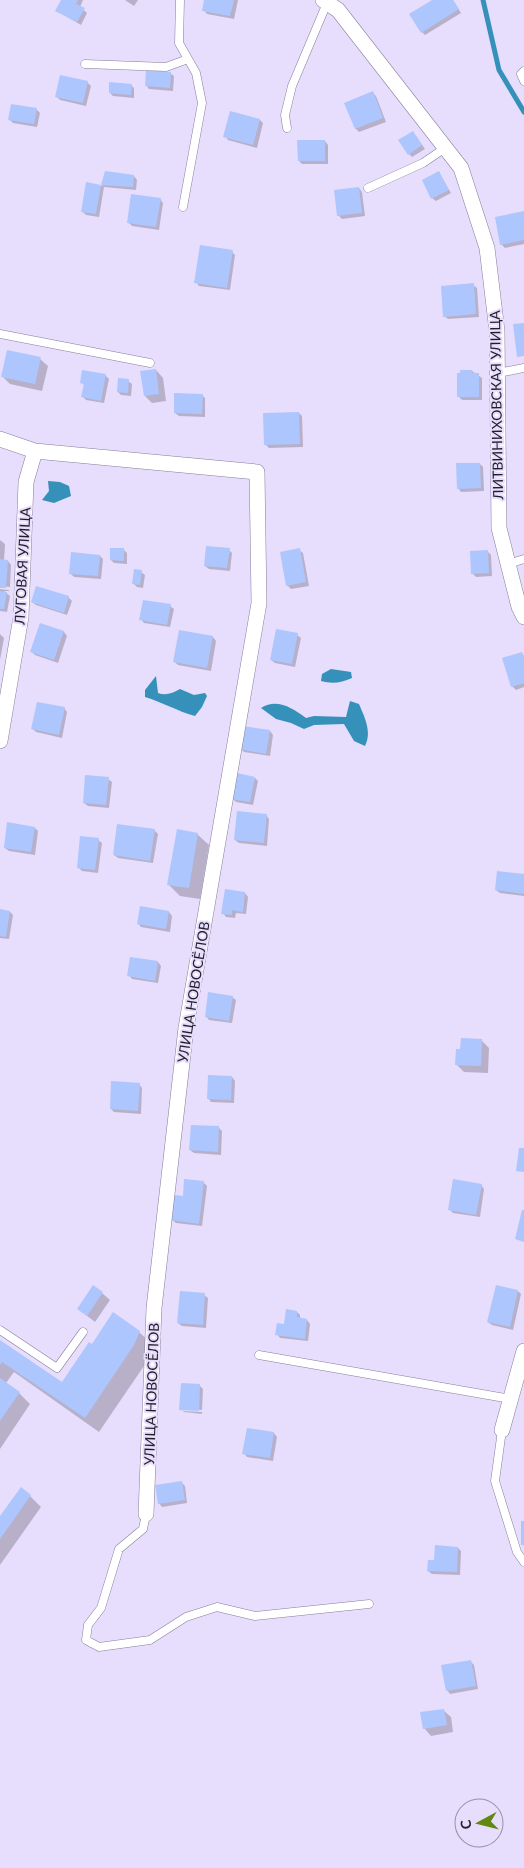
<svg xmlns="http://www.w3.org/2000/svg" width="524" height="1868" font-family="Lato,sans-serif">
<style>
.water{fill:#3591ba}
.shadow{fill:#0003}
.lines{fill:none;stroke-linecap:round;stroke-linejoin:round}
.stream{stroke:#3591ba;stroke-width:5}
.building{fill:#adc6fe}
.service-casing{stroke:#877e9a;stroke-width:9}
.minor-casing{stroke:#877e9a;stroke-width:16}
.service{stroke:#fff;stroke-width:8}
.minor{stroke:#fff;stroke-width:15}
.labels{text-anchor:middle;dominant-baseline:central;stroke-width:4;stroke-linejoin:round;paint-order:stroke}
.street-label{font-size:14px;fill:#221e29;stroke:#e7ddfc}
</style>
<rect width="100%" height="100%" fill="#e7ddfc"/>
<path class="water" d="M48,481L60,482L69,486L71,496L54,503L42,500L49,491Z
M331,669L351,672L352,678C341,683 332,684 321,681L322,674Z
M156,676L158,693C166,696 173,693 180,689L194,695L205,693L207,696L202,707L195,716C177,711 162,702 145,697V690Z
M350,701L359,704C365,718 372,732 365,746L354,741L344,724L314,725L304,729L291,723L276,719L261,708C277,698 292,708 306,718L314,716L346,717Z"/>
<path class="shadow" d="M62,0H83L80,7L87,13L81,25L57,11Z
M125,0H138L134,6Z
M206,0H238L234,19L207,14L204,10Z
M434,0H453L461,13L425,35L422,32Z
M170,73L174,76L173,91L149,89L146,85Z
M87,82L91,86L86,106L60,100L56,96Z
M131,85L134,88V98L113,96L110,93Z
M373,93L376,96L386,122L359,132L356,129L346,103Z
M36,109L40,113L37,127L13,123L10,120Z
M231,112L260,120L263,123L257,148L228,140L225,136Z
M416,136L425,149L412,157L409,154Z
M325,141L328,145V164H302L299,161Z
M106,172L134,176L137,180L136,190L104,187L99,217L86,215L83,212L87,184L102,186Z
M439,173L451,193L436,201L432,198Z
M359,188L362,192L365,216L342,219L338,215Z
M160,199L163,203L159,230L132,226L128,222Z
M524,213V244L505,248L501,244Z
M232,252L235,255L230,290L199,286L196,282Z
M473,285L477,288L479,317L448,319L444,316Z
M40,359L48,366L42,391L10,384L3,377Z
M156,370L163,378L166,401L152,403L145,396Z
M472,371L482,378V400H462L458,396Z
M105,375L109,379L104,403L86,400L83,397L85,386L81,382Z
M128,381L132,384L131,396L121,395L118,392Z
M202,395L205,398V417L179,416L175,413Z
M299,413L302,416L303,447L269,448L265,444Z
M480,464L483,467L484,491L461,492L458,488Z
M0,540L5,544L4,561H8L11,565L10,587L0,586Z
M124,550L127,553V564L114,563L111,560Z
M229,550L232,553L230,571L209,569L205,566Z
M299,550L303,553L309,586L291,589L287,585Z
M487,551L491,555L492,576L476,577L472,573Z
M100,556L103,559L101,579L74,577L70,573Z
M141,572L145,575L143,588L137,587L134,584Z
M0,589L9,590V591H4L10,596L7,612L0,611Z
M68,597L72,601L67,615L36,605L32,602Z
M170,606L174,609L170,627L144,623L141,619Z
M40,624L64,632L67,636L58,663L35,655L31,651Z
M0,634L4,638L0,660Z
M297,635L301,638L295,667L275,663L271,660Z
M213,637L216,641L211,671L178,665L175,662Z
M522,653L524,656V687L516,690L512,686Z
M64,708L67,712L62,738L36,732L33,729Z
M270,731L273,735L270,756L244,752L240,748Z
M255,778L258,781L253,805L236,802L233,799Z
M108,779L112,782L109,808L88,806L84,803Z
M266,815L269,819L267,846L239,843L235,840Z
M35,828L38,831L35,855L9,851L5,848Z
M154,830L158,834L153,863L118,858L114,855Z
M197,834L209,845L200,899L180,896L169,885Z
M98,840L102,843L98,873L82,871L78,867Z
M524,876V896L500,893L496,890Z
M245,893L248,897L246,914L236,913L235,918L226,917L223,913Z
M141,907L169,912L172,916L170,932L141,927L138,923Z
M0,910L10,912L13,915L9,939L0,938Z
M158,962L161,966L158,983L132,979L129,975Z
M232,997L236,1000L232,1023L209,1020L206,1016Z
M481,1040L489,1048L488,1073L464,1072L456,1064Z
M232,1077L235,1081L234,1103L211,1102L208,1098Z
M139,1084L142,1088L141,1114L114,1112L111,1109Z
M219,1128L222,1131L221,1155L194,1153L190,1150Z
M203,1182L207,1186L202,1226L176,1223L172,1220L184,1197Z
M481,1185L484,1189L480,1217L453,1213L449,1209Z
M518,1291L521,1294L513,1330L492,1325L488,1322Z
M102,1293L110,1300L95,1322L78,1309Z
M204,1295L208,1298L206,1328L182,1326L178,1323Z
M297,1312L300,1315V1319L307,1320L310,1324L308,1341L280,1338L277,1334Z
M139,1332L154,1346L148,1360L99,1432L14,1372L6,1383L19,1393L30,1404L0,1449V1341L62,1384L92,1345Z
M200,1386L203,1389L202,1410L183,1408V1411L181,1409Z
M183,1411L202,1412V1414L184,1412Z
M248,1429L274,1433L277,1437L273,1461L247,1457L244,1453Z
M182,1483L185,1486L187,1503L162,1507L159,1503Z
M30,1496L41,1507L0,1565V1518Z
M458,1548L461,1551L460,1575L432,1574L428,1571L435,1561Z
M471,1662L474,1665L478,1689L450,1694L447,1690Z
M443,1710L451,1717L453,1732L431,1736L424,1728Z"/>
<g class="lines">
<path class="stream" d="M483,0L499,70L524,112"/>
</g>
<path class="building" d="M61,0H78L76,4L85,8L77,22L55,11Z
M204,0H234L230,16L202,11Z
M432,0H453L459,9L421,33L409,14Z
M146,70L171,72L170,88L145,86Z
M60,75L88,81L83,103L55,97Z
M109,82L132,84L131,95L109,93Z
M373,91L383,118L355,129L344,103Z
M11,104L37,108L34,124L8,120Z
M230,111L260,119L253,145L223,137Z
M413,131L422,145L408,155L398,140Z
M297,140H325V161H298Z
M105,171L134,175L133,187L101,185L96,214L81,212L86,182L101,185Z
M439,171L449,190L431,199L422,180Z
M359,187L362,213L337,216L334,190Z
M131,194L161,198L156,227L127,223Z
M524,211V240L500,245L495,217Z
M200,245L233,250L227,288L194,283Z
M474,283L476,314L443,317L441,286Z
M524,323V356L517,357L513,324Z
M7,350L41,357L35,384L1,377Z
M156,369L159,394L144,396L140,371Z
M82,370L106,374L101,401L81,397L84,384L80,383Z
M460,370H472V373H479V397H457V373H460Z
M118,378L129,379L128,393L117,392Z
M174,393L203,394L202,414L174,413Z
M299,412L300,444L264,445L263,413Z
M456,463H480L481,488L457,489Z
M206,546L230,548L227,568L204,566Z
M110,548H124V561L110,560Z
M300,548L306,582L286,586L280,552Z
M488,550L489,573L471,574L470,551Z
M71,552L100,555L98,576L69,574Z
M0,559L8,560L6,588H0Z
M134,569L142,570L140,585L132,584Z
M36,586L69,596L64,613L31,602Z
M0,591L7,592L4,609H0Z
M143,600L171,604L167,625L139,620Z
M40,623L64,631L54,660L30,652Z
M276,629L298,633L292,664L270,660Z
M179,630L213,636L207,668L173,662Z
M522,652L524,658V683L511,687L502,658Z
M37,702L65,707L59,735L31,729Z
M243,726L270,730L266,754L239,749Z
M237,773L255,777L250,802L231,799Z
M85,775L109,777L106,805L83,803Z
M237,811L267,814L264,843L234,840Z
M7,822L35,827L31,852L4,848Z
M117,824L155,829L150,861L113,855Z
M177,829L198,833L189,888L167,885Z
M80,836L99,838L95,870L77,868Z
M497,871L524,874V894L495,890Z
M225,889L245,892L243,912L232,910V915L221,914Z
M140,906L169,911L166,929L137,924Z
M0,909L10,911L6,937L0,936Z
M130,957L158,961L155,981L127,976Z
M208,992L233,996L229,1021L205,1017Z
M461,1038L482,1039L481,1066L455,1065L456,1049H460Z
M208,1075L232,1076L231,1100L207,1099Z
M111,1081L140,1083L138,1111L110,1109Z
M191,1125L219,1126L218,1152L189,1150Z
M519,1148H524V1172L516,1171Z
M184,1179L204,1181L199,1224L171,1220L174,1195L183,1196Z
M453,1179L482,1184L476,1215L448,1210Z
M522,1210H524V1242L515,1239Z
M93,1285L103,1292L87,1316L77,1309Z
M496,1285L518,1290L510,1327L487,1322Z
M180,1291L205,1293L203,1325L177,1323Z
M286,1309L297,1311V1317L307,1319L305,1339L275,1335L277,1323L284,1324Z
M113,1312L140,1331L134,1345L85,1418L2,1362L0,1365V1340L62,1382L89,1342L92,1344Z
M0,1378L20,1392L0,1421Z
M181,1383L200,1384L199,1411L179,1410Z
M247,1428L274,1432L270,1458L242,1454Z
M182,1481L185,1500L158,1504L155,1485Z
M21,1487L31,1495L0,1539V1516Z
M521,1521H524V1545H521Z
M435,1545L458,1547L457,1572L427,1571L428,1560H434Z
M471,1660L476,1686L446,1691L441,1665Z
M444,1709L447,1725L423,1729L420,1712Z"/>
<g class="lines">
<g class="service-casing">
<path id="service" d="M180,0L179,43L196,73L202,103L183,207
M85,64L166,67L188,59
M524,71L521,74L524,81
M287,128L285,115L292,86L327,3
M368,188L423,163L445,148
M0,334L150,363
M498,373L524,368
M508,564L524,559
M0,1330L57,1368L83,1332
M259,1355L511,1399
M502,1430L495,1481L517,1552L524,1562
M146,1514L143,1529L119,1549L101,1608L88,1625L86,1640L99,1647L150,1640L186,1617L217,1607L255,1616L369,1604"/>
</g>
<g class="minor-casing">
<path id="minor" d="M323,0L338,10L461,168L487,248L497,331L499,528L519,607L524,617
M0,439L35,451L257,472L259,603L186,1028L154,1308L146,1514
M0,741L21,617L26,482L35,451
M502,1430L524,1351"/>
</g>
<use href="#service" class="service"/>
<use href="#minor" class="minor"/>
</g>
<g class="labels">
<g class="street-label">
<text transform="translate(496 405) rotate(-91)">ЛИТВИНИХОВСКАЯ УЛИЦА</text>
<text transform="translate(22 566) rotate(-87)">ЛУГОВАЯ УЛИЦА</text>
<text transform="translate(193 992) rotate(-81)">УЛИЦА НОВОСЁЛОВ</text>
<text transform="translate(151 1394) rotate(-88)">УЛИЦА НОВОСЁЛОВ</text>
</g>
</g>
<g transform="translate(479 1823) rotate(263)"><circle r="24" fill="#e7ddfc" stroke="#9891a8"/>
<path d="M0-4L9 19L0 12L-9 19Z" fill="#628810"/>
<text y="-8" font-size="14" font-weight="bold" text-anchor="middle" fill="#221e29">С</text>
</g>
</svg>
